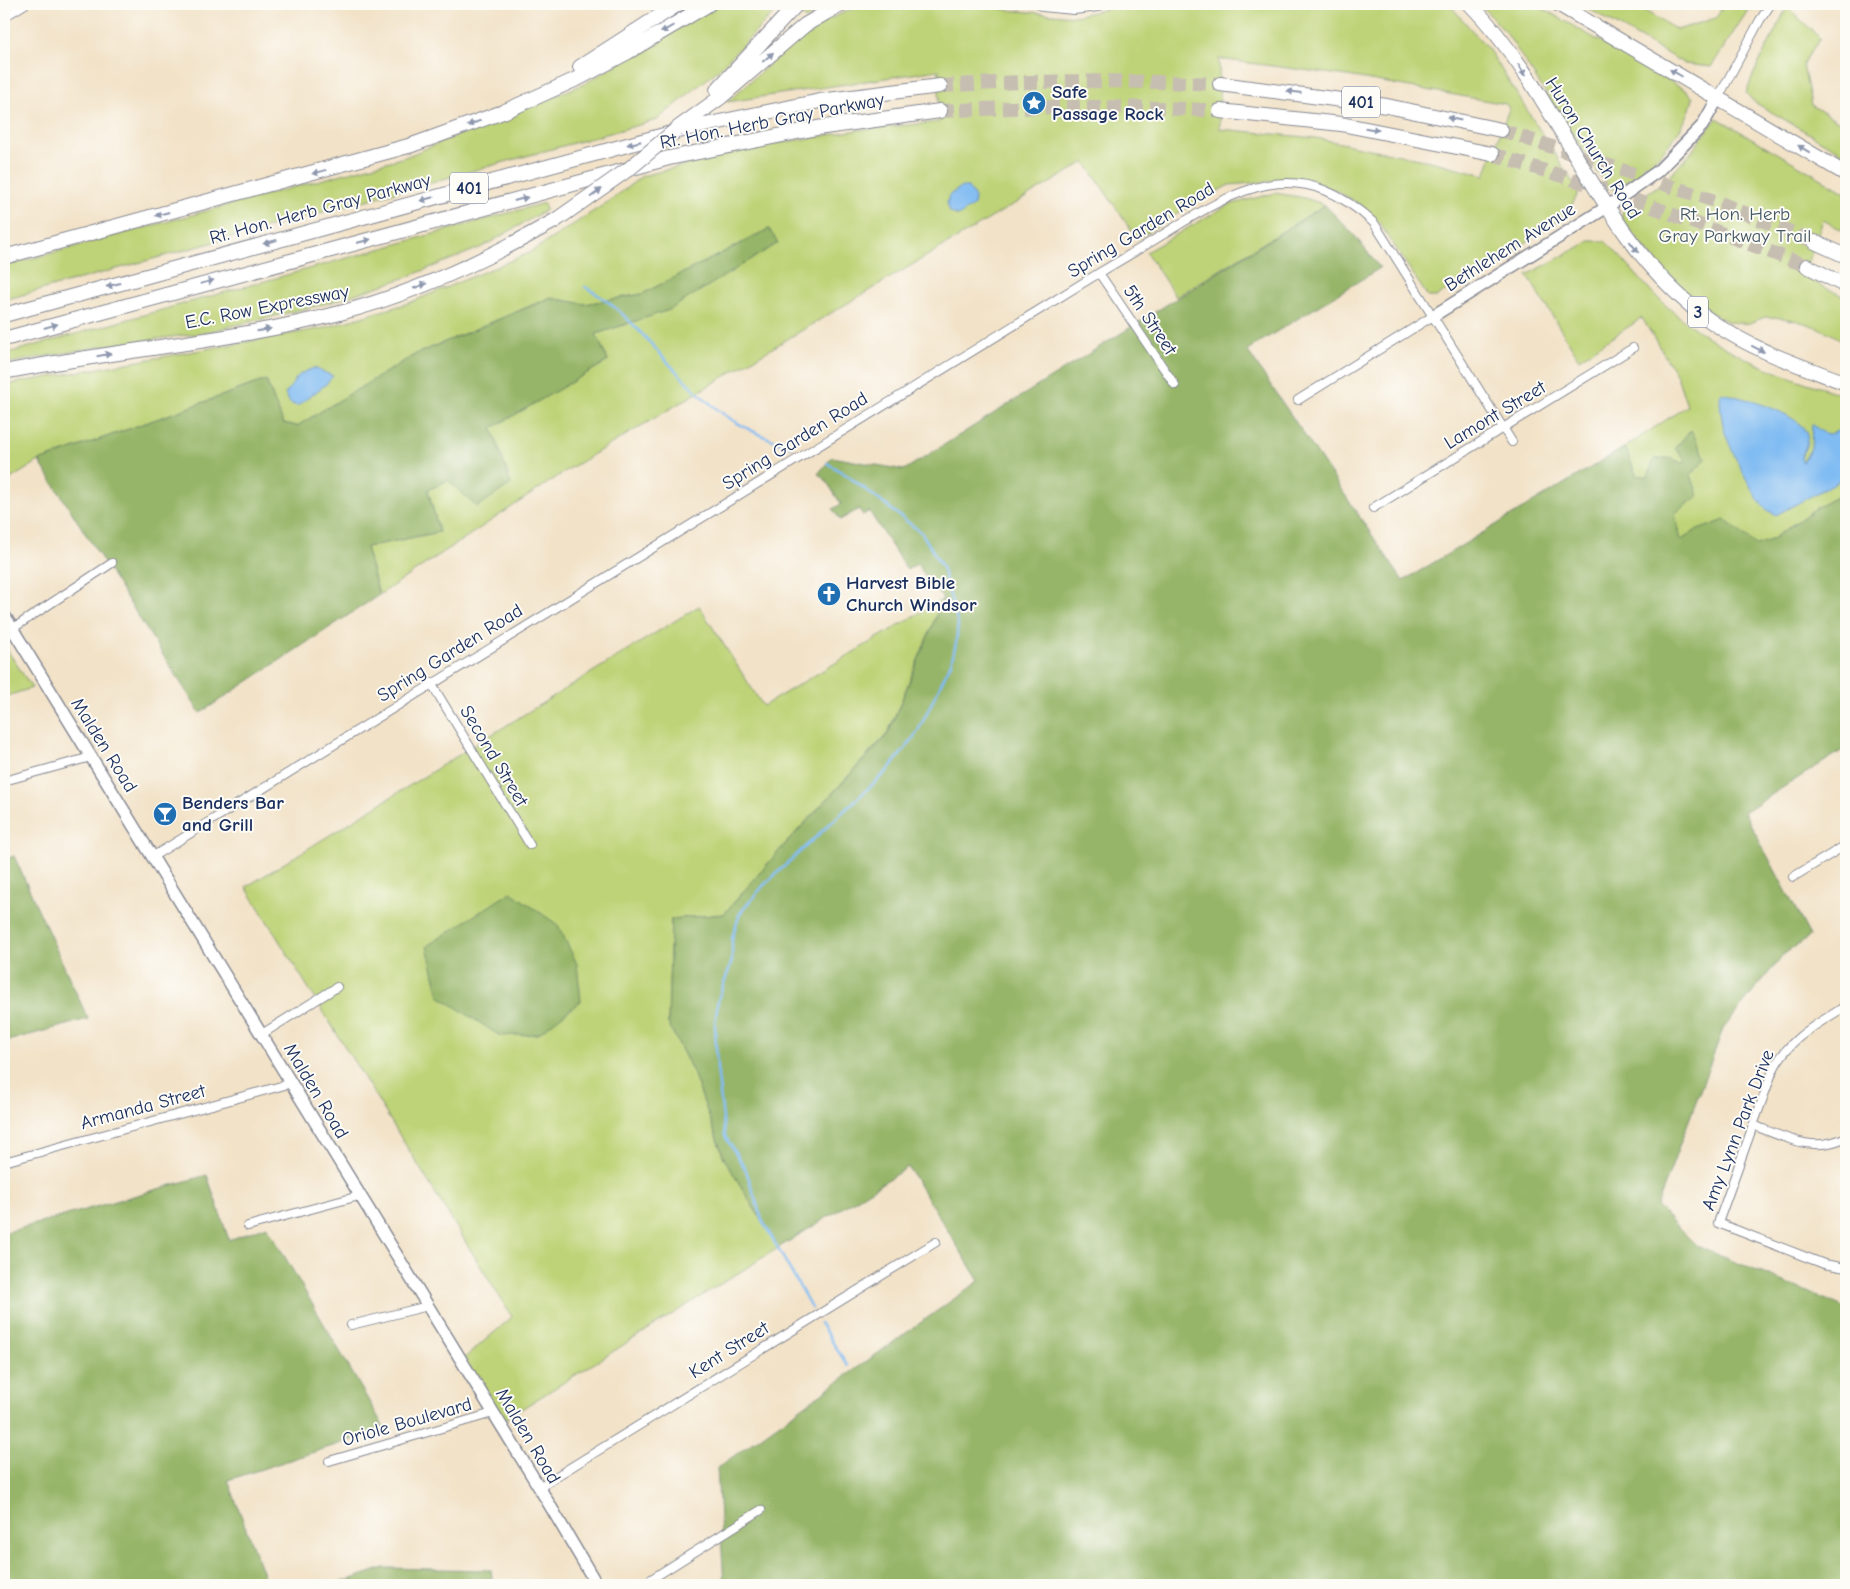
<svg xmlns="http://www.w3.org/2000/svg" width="1850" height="1589" font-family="'Comic Neue',sans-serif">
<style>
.green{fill:#bed377;stroke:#6c816a;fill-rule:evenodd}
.forest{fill:#96b568;stroke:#587263}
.water{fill:#80bbf2;stroke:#4e75a8}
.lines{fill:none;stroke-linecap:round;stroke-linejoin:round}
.stream{stroke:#80bbf2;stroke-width:2.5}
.highway-tunnel{stroke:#c7beb2;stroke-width:14;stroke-dasharray:14 7;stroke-linecap:butt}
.street-casing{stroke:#868892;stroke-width:10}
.secondary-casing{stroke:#868892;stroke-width:14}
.highway-casing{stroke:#868892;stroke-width:16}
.street{stroke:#fff;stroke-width:8}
.secondary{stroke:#fff;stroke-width:11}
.highway{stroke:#fff;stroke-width:14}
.highway-bridge-casing{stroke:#868892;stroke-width:16;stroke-linecap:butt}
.highway-bridge{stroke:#fff;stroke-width:14}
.oneway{fill:#8d97ae}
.labels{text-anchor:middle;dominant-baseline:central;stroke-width:4;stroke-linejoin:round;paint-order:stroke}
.shield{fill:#fdfcf7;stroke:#5f6c8c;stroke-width:1}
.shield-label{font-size:18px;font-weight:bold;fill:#1b2f5e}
.poi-label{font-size:19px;font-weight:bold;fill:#1b2f5e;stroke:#fdfcf7;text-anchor:start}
.street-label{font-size:19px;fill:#1b2f5e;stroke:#fdfcf7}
.park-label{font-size:19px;fill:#445864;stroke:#fdfcf7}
</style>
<rect width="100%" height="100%" fill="#fdfcf7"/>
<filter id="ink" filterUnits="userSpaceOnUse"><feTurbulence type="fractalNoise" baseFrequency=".02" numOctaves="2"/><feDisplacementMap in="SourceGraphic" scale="10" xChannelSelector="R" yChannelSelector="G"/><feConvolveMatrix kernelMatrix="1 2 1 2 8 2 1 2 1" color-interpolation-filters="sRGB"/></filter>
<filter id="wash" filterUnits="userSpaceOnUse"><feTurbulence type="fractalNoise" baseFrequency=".0096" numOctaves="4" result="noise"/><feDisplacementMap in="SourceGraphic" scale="20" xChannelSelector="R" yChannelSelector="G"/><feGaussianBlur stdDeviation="1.12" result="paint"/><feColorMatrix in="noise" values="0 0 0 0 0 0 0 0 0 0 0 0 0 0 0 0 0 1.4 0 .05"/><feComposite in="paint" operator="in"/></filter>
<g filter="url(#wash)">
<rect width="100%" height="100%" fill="#f2e2c7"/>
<path class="green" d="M718,4H783L718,70L657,120L4,300V266L405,157L584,84Z
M809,4H831L806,19L800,14Z
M863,4H982L1007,10L1074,16L1112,8L1119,4H1449L1489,50L1579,192L1566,215L1496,263L1436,297H1428L1380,224L1361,205L1335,190L1299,179L1229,185L1186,208L1137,239L1085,162L569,469L379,595L366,547L439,532L428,490L448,480L491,428L608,361L596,334L669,310L769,229L642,294L585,304L549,298L416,354L297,426L283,423L266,380L39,461L4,483V385L324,328L409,303L529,253L611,200L642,176L756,147L858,130L939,122V70L727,102L799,38L823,22ZM1219,59L1348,76L1506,104L1509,109L1485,175L1434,162L1316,138L1220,129Z
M1480,4H1535L1687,91L1693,98C1687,133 1645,175 1614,189L1607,187L1507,34Z
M1580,4H1633L1677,30L1716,18L1724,4H1752L1711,67L1685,64Z
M1787,7L1820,38L1803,64L1811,105L1846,126V155L1754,102L1746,93L1754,73Z
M1717,118L1846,193V232L1823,220L1803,276L1846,298V343C1825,328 1794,317 1767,317C1761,317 1756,322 1749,323C1744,324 1732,323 1727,321C1693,308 1641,246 1621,217L1623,210L1666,180L1689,155Z
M1275,193L1305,198L1325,205L1176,297L1146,252L1228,205Z
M544,203L546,210L482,247L407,277L329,303L203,333L109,345L4,364V354Z
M1590,241H1605C1628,263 1647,290 1671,310C1723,354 1782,377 1846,395V492L1816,508L1771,540L1756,546L1695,531L1680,541L1675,513L1698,496L1691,475V431L1675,448L1686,461L1683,463L1668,458L1648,477L1636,475L1625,447L1687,406L1677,376L1642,318L1579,359L1527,275Z
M943,599L888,733L778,852L724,914L671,919L668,1023L693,1072L724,1158L778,1248L499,1423L461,1361L512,1317L246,887L699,606L763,706Z
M4,645L32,688L4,697Z"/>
<path class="forest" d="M1325,205L1354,235L1380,268L1247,350L1403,581L1625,447L1636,475L1648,477L1654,459L1668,458L1683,463L1686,461L1675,448L1691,430L1706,459L1691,475L1698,496L1675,513L1680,541L1695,531L1725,520L1756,545L1771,540L1816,508L1846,492V748L1744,812L1810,936L1783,955L1723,1029L1657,1206L1697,1246L1846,1308V1585H724L717,1468L979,1281L908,1167L778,1248L724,1158L693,1072L668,1023L671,919L724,914L778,852L888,734L943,599L917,564L907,570L869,511L863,515L859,509L840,520L833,509L841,504L825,479L818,474L832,457L904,470Z
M769,229L778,243L669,310L596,334L608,361L492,428L511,484L477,507L448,480L428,490L439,532L366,547L379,595L200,713L39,461L266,380L283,423L297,426L416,354L550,298L585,304L642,294Z
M14,856L88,1019L4,1042V860Z
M511,892L558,925L577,964L581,1001L538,1034L500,1036L439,996L427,946Z
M207,1175L229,1240L267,1226L385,1429L228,1480L267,1585H4V1233Z
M384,1568L491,1570L493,1585H333Z"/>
<path class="water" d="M962,187H968L975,198L974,205L958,216L950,212L947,203L949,195Z
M314,368L333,376L325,385L297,406L290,403L285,394C298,379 292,376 314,368Z
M1721,393C1742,397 1796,412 1806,432C1810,440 1804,450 1801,458L1803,462L1811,448L1812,424C1821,431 1826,438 1837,431L1846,435V477L1776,515C1772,512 1766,510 1763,506C1754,496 1732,452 1727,438C1723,430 1718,401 1721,393Z"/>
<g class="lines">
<path class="stream" d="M585,287C623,307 648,342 677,372C714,411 740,430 791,446
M812,1309L762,1220L746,1170L725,1136L717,1067L715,1024L718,1000L732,961V938L740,913L764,885L887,771L909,744L918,731L951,663L956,643L958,624L942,567L922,533L848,476L827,463
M820,1323L848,1366"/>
</g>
</g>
<g filter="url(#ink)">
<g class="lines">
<path class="highway-tunnel" d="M940,86C1033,80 1126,80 1220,84
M940,111C1033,106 1126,105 1220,111
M1501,130L1715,201L1815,242
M1492,154L1619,194L1807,266"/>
<g class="street-casing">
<path id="street" d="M4,17L25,4
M1718,98L1760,20L1771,4
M1099,273L1175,385
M1298,400L1433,316
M1373,508L1633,348
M12,629L112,563
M431,683L530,845
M4,781L91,757
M152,857L1099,273C1126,257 1153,241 1180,224C1251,181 1305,159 1374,223L1512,442
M1793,877L1846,845
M1846,1006C1816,1025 1790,1037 1773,1070L1718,1223L1824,1264L1846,1268
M262,1034L337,987
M1753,1125C1784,1137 1814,1154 1846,1137
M4,1162L292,1083
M248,1226L359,1196
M351,1325L428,1306
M329,1461L493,1413
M539,1487L936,1242
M642,1585L761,1510"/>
</g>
<g class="secondary-casing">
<path id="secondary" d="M1433,316L1607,207L1658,171L1702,126L1718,98
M4,615L539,1487L597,1585"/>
</g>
<g class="highway-casing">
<path id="highway" d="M1043,4L1074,7L1097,4
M1470,4C1564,100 1599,243 1712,322C1754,351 1799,365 1846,383
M1558,4L1846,174
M580,67L678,4
M1220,84L1387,106L1501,130
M717,90L797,4
M1220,111L1341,124L1492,154
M678,128L721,97L805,25L841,4
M1815,242L1846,256
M4,257L412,145L503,112L581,77L628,52L709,4
M1807,266L1846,286
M4,315L686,129L820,101L940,86
M4,339L669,158L817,128L940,111
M4,372C116,350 230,342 340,313C416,293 488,259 556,220"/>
</g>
<use href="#street" class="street"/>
<use href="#secondary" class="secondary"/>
<use href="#highway" class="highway"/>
<g class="highway-bridge-casing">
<path id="highway-bridge" d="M556,220L630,168L677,129"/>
</g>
<use href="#highway-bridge" class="highway-bridge"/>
</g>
<defs><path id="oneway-solid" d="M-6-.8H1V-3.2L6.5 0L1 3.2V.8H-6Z" transform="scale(1.25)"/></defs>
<g class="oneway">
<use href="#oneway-solid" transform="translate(667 29) rotate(150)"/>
<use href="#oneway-solid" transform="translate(768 57) rotate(-41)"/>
<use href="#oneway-solid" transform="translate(1522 70) rotate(58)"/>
<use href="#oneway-solid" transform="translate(1676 73) rotate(-150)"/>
<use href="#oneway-solid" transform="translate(1294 92) rotate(-173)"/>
<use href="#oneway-solid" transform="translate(1454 119) rotate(-168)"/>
<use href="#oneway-solid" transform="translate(474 123) rotate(159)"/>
<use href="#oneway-solid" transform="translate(1372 129) rotate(9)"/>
<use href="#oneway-solid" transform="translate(634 143) rotate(166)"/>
<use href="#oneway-solid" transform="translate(1804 149) rotate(-149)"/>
<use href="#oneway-solid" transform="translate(319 172) rotate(165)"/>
<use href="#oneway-solid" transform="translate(596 193) rotate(-37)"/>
<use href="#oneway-solid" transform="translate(427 199) rotate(165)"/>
<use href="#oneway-solid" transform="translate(521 199) rotate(-15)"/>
<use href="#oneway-solid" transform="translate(162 214) rotate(165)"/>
<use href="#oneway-solid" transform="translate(364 241) rotate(-15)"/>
<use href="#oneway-solid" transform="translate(270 242) rotate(165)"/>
<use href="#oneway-solid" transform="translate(1634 247) rotate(52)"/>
<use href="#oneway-solid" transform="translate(207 282) rotate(-16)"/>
<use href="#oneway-solid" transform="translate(113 285) rotate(165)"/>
<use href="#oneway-solid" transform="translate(420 286) rotate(-21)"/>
<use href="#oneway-solid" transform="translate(51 326) rotate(-16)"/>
<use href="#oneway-solid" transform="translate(264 330) rotate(-10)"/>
<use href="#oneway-solid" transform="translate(1758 349) rotate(26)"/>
<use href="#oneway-solid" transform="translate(104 355) rotate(-9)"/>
</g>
</g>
<defs>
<g id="sight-disc" transform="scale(1.25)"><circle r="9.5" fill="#1f6fb2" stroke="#fdfcf7"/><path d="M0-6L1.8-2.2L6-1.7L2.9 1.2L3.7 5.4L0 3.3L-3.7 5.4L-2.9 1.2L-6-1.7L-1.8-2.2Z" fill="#fff"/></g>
<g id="church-disc" transform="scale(1.25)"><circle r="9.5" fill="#1f6fb2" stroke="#fdfcf7"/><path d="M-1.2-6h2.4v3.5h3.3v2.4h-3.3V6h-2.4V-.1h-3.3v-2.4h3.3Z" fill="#fff"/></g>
<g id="bar-disc" transform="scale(1.25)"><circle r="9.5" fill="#1f6fb2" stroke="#fdfcf7"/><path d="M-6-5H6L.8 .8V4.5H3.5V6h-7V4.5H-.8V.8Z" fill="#fff"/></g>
</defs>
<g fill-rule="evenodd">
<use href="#sight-disc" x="1034" y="103"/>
<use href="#church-disc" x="829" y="594"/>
<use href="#bar-disc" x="165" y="814"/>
</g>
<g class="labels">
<g class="shield">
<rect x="1342" y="86.5" width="38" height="31" rx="4"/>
<rect x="450" y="172.5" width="38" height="31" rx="4"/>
<rect x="1688" y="296.5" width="20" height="31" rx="4"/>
</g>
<g class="shield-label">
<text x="1361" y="102">401</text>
<text x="469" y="188">401</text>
<text x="1698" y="312">3</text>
</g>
<g class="poi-label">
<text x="1052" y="92">Safe<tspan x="1052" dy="22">Passage Rock</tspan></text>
<text x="846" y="583">Harvest Bible<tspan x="846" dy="22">Church Windsor</tspan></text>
<text x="182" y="803">Benders Bar<tspan x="182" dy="22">and Grill</tspan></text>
</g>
<g class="street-label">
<text transform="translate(772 121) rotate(-11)">Rt. Hon. Herb Gray Parkway</text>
<text transform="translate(1593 148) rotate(58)">Huron Church Road</text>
<text transform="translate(320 209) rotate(-15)">Rt. Hon. Herb Gray Parkway</text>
<text transform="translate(1141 230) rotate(-31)">Spring Garden Road</text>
<text transform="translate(1510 247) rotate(-32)">Bethlehem Avenue</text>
<text transform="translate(267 307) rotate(-11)">E.C. Row Expressway</text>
<text transform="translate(1150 320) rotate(56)">5th Street</text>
<text transform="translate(1495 415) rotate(-31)">Lamont Street</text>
<text transform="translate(795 441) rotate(-32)">Spring Garden Road</text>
<text transform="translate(450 653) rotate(-32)">Spring Garden Road</text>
<text transform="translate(104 745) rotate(58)">Malden Road</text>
<text transform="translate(494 756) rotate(59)">Second Street</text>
<text transform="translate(316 1091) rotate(59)">Malden Road</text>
<text transform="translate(143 1107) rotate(-15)">Armanda Street</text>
<text transform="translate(1738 1130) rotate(-69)">Amy Lynn Park Drive</text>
<text transform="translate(729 1350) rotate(-32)">Kent Street</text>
<text transform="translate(407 1422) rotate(-16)">Oriole Boulevard</text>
<text transform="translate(528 1436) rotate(59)">Malden Road</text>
</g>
<g class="park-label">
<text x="1735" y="214">Rt. Hon. Herb<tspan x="1735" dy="22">Gray Parkway Trail</tspan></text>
</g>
</g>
<rect width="1850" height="1589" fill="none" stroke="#fdfcf7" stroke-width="20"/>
</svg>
